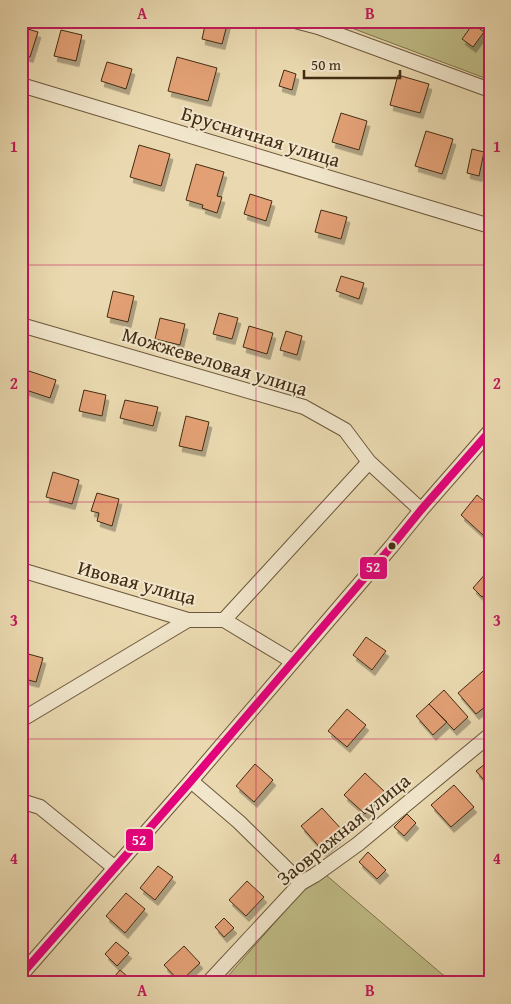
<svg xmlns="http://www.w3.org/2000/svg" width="511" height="1004" font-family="'Gentium Book Plus',serif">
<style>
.green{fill:#bfbc86;stroke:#80744c}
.building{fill:#e3a075;stroke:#422c12;filter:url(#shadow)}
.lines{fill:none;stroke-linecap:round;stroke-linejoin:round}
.minor-casing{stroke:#6c573a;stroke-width:16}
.minor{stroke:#f1e6cc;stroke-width:14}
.bus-1-casing{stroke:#f1e6cc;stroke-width:11}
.bus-1{stroke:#e5007d;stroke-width:8}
.grid{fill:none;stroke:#c2185b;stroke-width:1;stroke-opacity:0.55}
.bus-dot{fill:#422c12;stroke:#f1e6cc;stroke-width:2}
.labels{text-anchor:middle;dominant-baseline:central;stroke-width:4;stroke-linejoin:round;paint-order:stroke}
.street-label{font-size:20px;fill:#422c12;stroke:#f1e6cc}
.line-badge{stroke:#f1e6cc;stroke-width:2}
.badge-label{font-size:14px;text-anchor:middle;font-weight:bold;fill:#fff}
.neatline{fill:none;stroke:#c2185b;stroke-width:2}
.grid-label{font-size:16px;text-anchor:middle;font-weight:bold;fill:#c2185b}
</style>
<defs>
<filter id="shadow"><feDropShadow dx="3" dy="5.5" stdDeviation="0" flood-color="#0004"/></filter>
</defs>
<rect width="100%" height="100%" fill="#ead9b0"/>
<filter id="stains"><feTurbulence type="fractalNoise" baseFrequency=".004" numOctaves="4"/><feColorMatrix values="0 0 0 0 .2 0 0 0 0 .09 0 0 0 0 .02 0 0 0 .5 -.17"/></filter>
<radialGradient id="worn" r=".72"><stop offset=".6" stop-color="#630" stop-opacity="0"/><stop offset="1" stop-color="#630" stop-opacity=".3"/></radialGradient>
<path class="green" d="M333,21H490V80Z
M326,875L443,975L471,983H222L306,887Z"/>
<path class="building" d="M206,21H228L222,44L202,39Z
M473,24L484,32L473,47L462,39Z
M21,27L38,32L30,57L21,54Z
M61,30L82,35L76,61L54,56Z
M177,57L217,68L208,101L168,91Z
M107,62L132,69L126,89L101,81Z
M284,70L296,74L292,90L279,86Z
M398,75L429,84L420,113L390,105Z
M341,113L367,121L359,150L332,142Z
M426,131L453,139L442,174L415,166Z
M139,145L170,154L161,186L130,177Z
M472,149L484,152L479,176L467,173Z
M196,164L224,172L217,196L222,197L217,213L202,208L203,205L186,200Z
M250,194L272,201L266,221L244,214Z
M321,210L347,217L341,239L315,232Z
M341,276L364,283L359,299L336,291Z
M113,291L134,296L128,322L107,317Z
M219,313L238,318L232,339L213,334Z
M160,318L185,324L180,345L155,339Z
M249,326L273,333L267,354L243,347Z
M286,331L302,336L297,355L280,350Z
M29,371L56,380L50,398L23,389Z
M84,390L106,395L102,416L79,411Z
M125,400L158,407L153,426L120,418Z
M186,416L209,422L202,451L179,446Z
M53,472L79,480L72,504L46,497Z
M97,493L119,499L112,526L97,521L99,513L91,511Z
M477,495L490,506V527L483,535L461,515Z
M487,572L490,574V588L482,597L473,588Z
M366,637L386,651L372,670L353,655Z
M21,652L43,658L36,682L21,678Z
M490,665V703L476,714L458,693Z
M444,690L468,717L454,730L429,704Z
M429,704L447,722L433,735L416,716Z
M347,709L366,725L347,747L328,731Z
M490,760V787L476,771Z
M255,764L273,780L254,802L236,786Z
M365,773L386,793L365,814L344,795Z
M454,785L474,807L451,827L431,805Z
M322,808L344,832L323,851L301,826Z
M407,814L416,823L404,836L394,827Z
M368,852L386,870L377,879L359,862Z
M158,866L173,877L155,900L140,888Z
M247,881L264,897L246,916L229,900Z
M126,893L145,909L125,933L106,916Z
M224,918L234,928L224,937L215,927Z
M116,942L129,953L117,966L105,954Z
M184,946L200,963L180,982L164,965Z
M120,970L135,983H109Z"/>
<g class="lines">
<g class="minor-casing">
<path id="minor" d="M295,21L318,27L490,90
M21,85L490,226
M21,325L304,407L345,430L369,462L421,510
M21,570L188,620H224L292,661
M224,620L369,462
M21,720L188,620
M191,781L239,822L301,883
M21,801L40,807L115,868
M21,975L191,781L391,547L421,510L490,431
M208,983L301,883L315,875L358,844L490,735"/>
</g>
<use href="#minor" class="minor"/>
<g class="bus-1-casing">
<path id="bus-1" d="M21,975L191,781L391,547L421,510L490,431"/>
</g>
<use href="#bus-1" class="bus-1"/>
</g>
<path class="grid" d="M256,21V983M21,265H490M21,502H490M21,739H490"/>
<circle class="bus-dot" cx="392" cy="546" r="4.5"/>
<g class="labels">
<g class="street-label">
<text transform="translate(261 136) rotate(17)">Брусничная улица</text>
<text transform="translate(215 361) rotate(17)">Можжевеловая улица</text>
<text transform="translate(137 582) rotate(15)">Ивовая улица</text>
<text transform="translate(343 829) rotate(-39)">Заовражная улица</text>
</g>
</g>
<g class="line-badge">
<rect x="359" y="556" width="29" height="24" rx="5" fill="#e5007d"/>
<rect x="125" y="828" width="29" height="24" rx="5" fill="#e5007d"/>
</g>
<g class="badge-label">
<text x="373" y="572">52</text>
<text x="139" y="845">52</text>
</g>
<rect width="511" height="1004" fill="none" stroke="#ead9b0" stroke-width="55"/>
<path d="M304 70v8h96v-8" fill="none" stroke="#422c12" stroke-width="2.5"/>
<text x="311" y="70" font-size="15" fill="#422c12" stroke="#f1e6cc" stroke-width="4" paint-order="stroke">50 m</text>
<rect x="28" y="28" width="456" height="948" class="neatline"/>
<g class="grid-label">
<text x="142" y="19">A</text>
<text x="370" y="19">B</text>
<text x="14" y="152">1</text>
<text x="497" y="152">1</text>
<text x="14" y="389">2</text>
<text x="497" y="389">2</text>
<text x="14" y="626">3</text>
<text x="497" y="626">3</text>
<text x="14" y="864">4</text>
<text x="497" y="864">4</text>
<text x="142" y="996">A</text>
<text x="370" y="996">B</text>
</g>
<rect width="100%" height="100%" filter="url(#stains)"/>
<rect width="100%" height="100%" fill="url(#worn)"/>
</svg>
